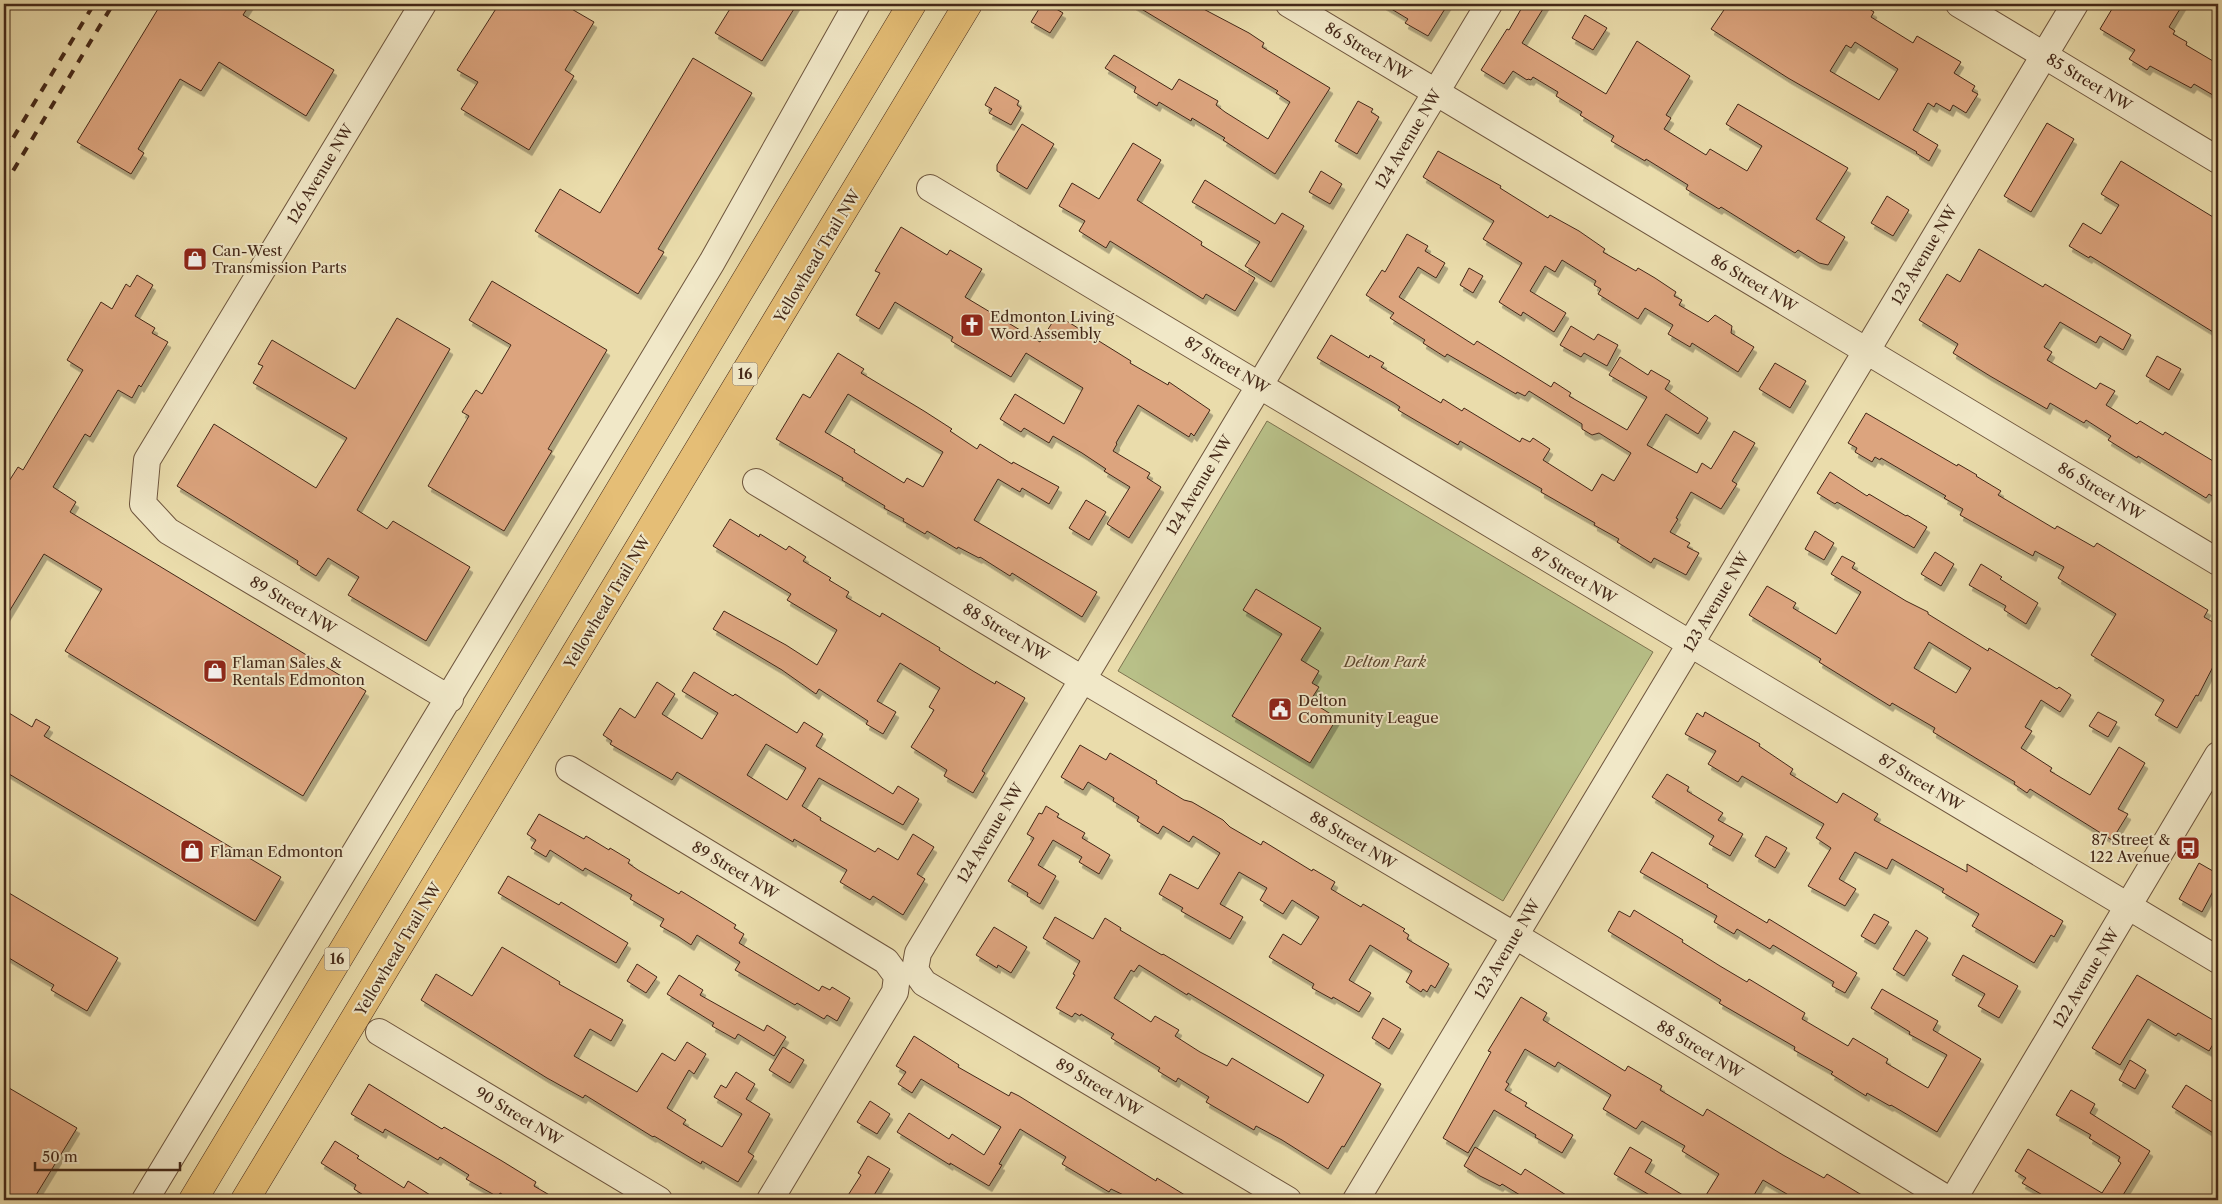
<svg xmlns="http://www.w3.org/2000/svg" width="2222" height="1204" font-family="'Libre Caslon Text',serif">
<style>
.green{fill:#b8c088;stroke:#7e7450}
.building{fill:#dca47e;stroke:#442818;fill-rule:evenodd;filter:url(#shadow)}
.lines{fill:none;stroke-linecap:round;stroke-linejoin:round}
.minor-casing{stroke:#6e553d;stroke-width:28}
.highway-casing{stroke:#442818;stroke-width:29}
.minor{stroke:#f1e8c8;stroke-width:26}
.highway{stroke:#e5be76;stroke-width:28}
.rail{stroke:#442818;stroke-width:4;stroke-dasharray:9 9;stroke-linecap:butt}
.labels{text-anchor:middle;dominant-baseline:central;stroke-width:4;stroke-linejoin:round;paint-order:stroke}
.shield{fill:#f1e8c8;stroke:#78624d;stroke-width:1}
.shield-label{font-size:14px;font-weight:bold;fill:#442818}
.street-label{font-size:15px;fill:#442818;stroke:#f1e8c8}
.poi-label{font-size:15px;fill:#442818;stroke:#f1e8c8;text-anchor:start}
.park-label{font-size:15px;font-style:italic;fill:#5b462e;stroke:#f1e8c8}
</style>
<defs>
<filter id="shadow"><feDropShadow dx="3" dy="5.5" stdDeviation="0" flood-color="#0004"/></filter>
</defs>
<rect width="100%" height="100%" fill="#eadcab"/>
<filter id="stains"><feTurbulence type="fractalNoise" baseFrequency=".004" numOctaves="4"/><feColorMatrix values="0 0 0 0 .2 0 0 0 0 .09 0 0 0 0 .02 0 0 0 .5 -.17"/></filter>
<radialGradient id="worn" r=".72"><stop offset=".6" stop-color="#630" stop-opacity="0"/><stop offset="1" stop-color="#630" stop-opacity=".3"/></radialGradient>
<path class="green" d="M1267,421L1653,652L1503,901L1118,671Z"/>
<path class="building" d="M161,4H250L243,15L334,70L306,116L219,62L201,91L180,79L138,149L144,153L131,174L77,142Z
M499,4H563L594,22L565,70L574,76L529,150L461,109L478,82L457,70Z
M733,4H797L762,61L715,33Z
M1042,4H1048L1063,13L1050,33L1031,22Z
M1133,4H1194L1249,33L1264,43L1262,47L1330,88L1275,174L1223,140L1225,138L1192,118L1191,121L1159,102L1157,106L1134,92L1136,87L1105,68L1114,55L1172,90L1179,79L1218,101L1216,105L1225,112L1268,139L1290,102L1276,93L1278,91Z
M1383,4H1448L1428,36L1405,23L1408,19Z
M1524,4H1546L1522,43L1606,94L1637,41L1690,76L1666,115L1671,118L1664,129L1706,155L1710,149L1747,171L1762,146L1726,124L1738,104L1848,168L1816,219L1845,237L1828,265L1819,263L1798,250L1795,253L1721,207L1719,209L1686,189L1688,185L1646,159L1645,161L1611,141L1614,136L1580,115L1582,112L1556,96L1558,92L1533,77L1531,80L1528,79L1527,80L1513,71L1504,84L1481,70L1507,29L1509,30Z
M1728,4H1861L1874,12L1871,17L1913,43L1917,36L1961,62L1954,73L1975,86L1972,91L1978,94L1966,113L1953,105L1950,111L1936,103L1934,107L1928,103L1913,130L1938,145L1929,161L1916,153L1917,152L1788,78L1711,29ZM1855,42L1898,69L1879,100L1830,71L1846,45L1851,48Z
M2115,4H2183L2169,27L2175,31L2173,34L2187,42L2186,45L2218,64V98L2194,84L2191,88L2150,66L2147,70L2129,59L2135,50L2100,29Z
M1585,15L1607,28L1593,50L1572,38Z
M693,58L752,93L658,249L664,252L638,294L535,231L560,189L600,213Z
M995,87L1019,101L1017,105L1021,108L1011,125L989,113L992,109L985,105Z
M1358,101L1373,109L1371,112L1379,117L1357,154L1335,141Z
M2047,123L2074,139L2031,212L2004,196Z
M1022,124L1054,144L1027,189L997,171V165Z
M1133,143L1161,160L1137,200L1202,242L1201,245L1255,278L1235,311L1206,294L1203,299L1110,241L1106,248L1079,231L1085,221L1059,206L1072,183L1099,199Z
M1438,151L1501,186L1500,188L1548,218L1550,215L1579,231L1605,249L1603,252L1636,271L1638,268L1655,278L1676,292L1674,296L1682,300L1679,305L1708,322L1715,315L1732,326L1731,333L1754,347L1738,372L1692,343L1690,347L1668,334L1673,325L1645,308L1638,319L1598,294L1601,289L1594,285L1596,281L1562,260L1555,272L1545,266L1530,291L1566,313L1554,332L1523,312L1521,316L1499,302L1522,263L1483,239L1494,221L1423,177Z
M2121,161L2218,220V335L2090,256L2089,258L2069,246L2083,223L2101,234L2119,205L2101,194Z
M1321,171L1342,184L1330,204L1309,192Z
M1205,180L1275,224L1282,213L1304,226L1271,282L1245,266L1260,242L1192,202Z
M1887,196L1909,210L1893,236L1871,223Z
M901,227L947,255L950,250L982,269L965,297L1040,342L1057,315L1131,361L1130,363L1168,385L1169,382L1210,410L1194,436L1191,433L1189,437L1138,405L1116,443L1117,444L1113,451L1150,473L1147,478L1161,487L1129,538L1107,524L1130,487L1104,471L1106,469L1082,453L1053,436L1049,443L1024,428L1021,432L1000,419L1015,394L1064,424L1083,388L1026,353L1011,377L951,341L953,337L895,302L879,329L856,315L880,273L875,271Z
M1407,234L1428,246L1425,251L1445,263L1436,278L1418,267L1399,297L1474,345L1477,341L1551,387L1554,382L1571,393L1569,396L1627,430L1647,397L1609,375L1620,357L1648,375L1651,370L1670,381L1665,389L1708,418L1698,434L1666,414L1647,445L1697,473L1702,463L1711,469L1734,431L1755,443L1732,481L1737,484L1721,509L1691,492L1676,518L1678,519L1670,532L1690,543L1687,547L1699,553L1686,575L1654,558L1651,563L1617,542L1619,539L1594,525L1595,523L1541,492L1542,489L1460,441L1458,445L1415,420L1398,410L1400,407L1394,403L1317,358L1331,335L1369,358L1370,355L1384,363L1381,367L1441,403L1443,399L1462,411L1464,408L1520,442L1522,438L1530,442L1533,438L1550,449L1543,460L1592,491L1602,474L1614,481L1631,453L1599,433L1592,435L1582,429V424L1529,391L1525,396L1517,392L1516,394L1447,354L1445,357L1423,343L1425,340L1390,318L1394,313L1366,295L1382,270L1385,272Z
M1979,249L2043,287L2045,284L2131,335L2123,350L2100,336L2096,343L2060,322L2044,347L2052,352L2047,360L2096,389L2100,383L2115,391L2106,405L2137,424L2140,421L2163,435L2165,432L2218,464V500L2209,494L2206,498L2138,456L2137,458L2108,440L2111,436L2086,420L2084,423L2050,403L2047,409L1990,376L1953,353L1958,344L1919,320L1947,274L1960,282Z
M1469,268L1483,276L1473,293L1460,285Z
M137,275L153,285L135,316L155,328L152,333L168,342L141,387L139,385L132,398L118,390L90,437L85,434L53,487L76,502L70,512L366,691L303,796L65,651L102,589L44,554L4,620V489L18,467L23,470L83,370L67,360L101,302L112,309L126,284L130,287Z
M492,281L607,350L548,449L552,451L504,531L428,486L469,416L462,412L476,390L482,394L511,345L469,320Z
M397,318L450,349L357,510L387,529L393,521L470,567L426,641L348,595L359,577L328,558L316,576L297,564L298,561L177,486L214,424L316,488L347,438L253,383L263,366L258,364L272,340L355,389Z
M1571,326L1594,340L1598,334L1618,345L1607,366L1584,353L1581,357L1560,345Z
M838,353L864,369L861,373L924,411L952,429L950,431L977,449L980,444L1012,464L1013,462L1059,487L1049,504L1022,488L1020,492L998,479L974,520L1097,592L1082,617L1012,573L1010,576L980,557L979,558L958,547L957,549L927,531L925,534L903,521L904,519L884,508L885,506L842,480L843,478L776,439L803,394L810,398ZM848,394L943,452L923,487L907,478L904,483L854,452L855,450L825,432Z
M2157,356L2181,369L2169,390L2146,376Z
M1775,363L1806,381L1790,408L1759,389Z
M1866,413L1957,466L1958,464L1977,475L1976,476L2001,491L1998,495L2055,529L2057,526L2094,547L2097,543L2208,610L2204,617L2218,625V657L2198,696L2196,695L2177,728L2155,715L2164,700L2091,655L2116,614L2058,578L2064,567L2035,551L2033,556L1960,515L1963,509L1944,498L1946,496L1881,458L1880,460L1875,457L1872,462L1855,452L1857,448L1848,443Z
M1830,472L1867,496L1869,494L1906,516L1907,515L1927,527L1914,548L1837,502L1835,504L1817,493Z
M1086,500L1106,512L1089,540L1069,528Z
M730,519L759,537L760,534L786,550L789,546L806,557L803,561L831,578L829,580L849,592L846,597L880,617L882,613L940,648L939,650L973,671L995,684L996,681L1025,698L982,771L985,773L973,793L944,776L947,770L911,747L934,710L929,707L940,688L900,663L877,701L896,712L883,734L866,724L868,721L819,689L816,694L782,670L713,629L724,611L786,645L817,665L837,630L787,600L791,594L713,546Z
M1815,531L1834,543L1824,560L1805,549Z
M1935,552L1954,564L1941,586L1921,574Z
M1842,556L1855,563L1852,568L1906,601L1928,612V614L1988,651L1989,648L2057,689L2059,687L2071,695L2060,712L2041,700L2025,727L2032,731L2021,748L2052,768L2050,771L2090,795L2119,747L2145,763L2118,809L2128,814L2112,840L2030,789L2027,793L2014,784L2015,782L1933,732L1935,728L1892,703L1890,706L1819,662L1821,659L1749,615L1767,586L1796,603L1793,608L1836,634L1861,592L1831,574ZM1929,642L1971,668L1956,693L1914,668Z
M1981,564L2002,577L2000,579L2038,603L2026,624L2004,610L2006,606L1969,585Z
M1256,589L1321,628L1301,660L1319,671L1312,683L1319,687L1310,701L1337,718L1310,763L1232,716L1282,634L1243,610Z
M694,672L733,696L735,694L797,733L804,722L823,734L816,746L893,794L898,786L919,799L903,825L819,778L802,806L821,818L820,820L875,852L878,848L898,860L913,834L934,847L917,874L925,879L903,915L873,896L870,900L840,882L847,870L794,839L793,842L677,772L672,780L610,744L612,741L603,735L620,708L635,718L657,682L675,694L662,714L702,739L718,713L682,691ZM766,744L806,768L787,800L747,775Z
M4,710L32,727L36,719L50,727L44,736L281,877L255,921L4,771Z
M1705,712L1760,744L1759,746L1793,769L1790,774L1837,803L1843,793L1878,814L1874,820L1967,872V864L2063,921L2054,937L2051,935L2034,963L1972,926L1979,914L1942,892L1944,889L1892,859L1887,869L1855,852L1839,879L1856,889L1845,906L1808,886L1831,848L1816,838L1824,824L1742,776L1738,782L1708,764L1716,751L1685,734L1697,713L1703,717Z
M2098,712L2117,722L2108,737L2089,726Z
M1080,745L1106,760L1110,753L1157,781L1156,783L1184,800L1192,802L1223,820L1230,827L1261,845L1263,841L1312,871L1313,869L1335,882L1331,889L1361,907L1363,904L1405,929L1403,931L1409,935L1407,939L1449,964L1435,988L1431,985L1427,992L1423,989L1421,992L1406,982L1412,971L1370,945L1349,980L1371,993L1359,1012L1333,997L1332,999L1312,988L1314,984L1269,957L1283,934L1301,945L1319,917L1292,900L1283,914L1260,900L1267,888L1239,872L1220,904L1243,917L1230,939L1181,911L1183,908L1159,894L1170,874L1198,889L1220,853L1193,836L1189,842L1163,826L1158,834L1137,821L1139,817L1113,801L1114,798L1088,782L1083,790L1061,777Z
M1667,774L1689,787L1687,791L1723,813L1718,820L1743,834L1730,856L1709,844L1714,836L1652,797Z
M1046,806L1059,814L1057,817L1085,833L1082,838L1110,855L1099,874L1079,862L1082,857L1053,840L1038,865L1056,876L1040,904L1027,896L1028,893L1008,881L1034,838L1027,834L1039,813L1042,814Z
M539,814L584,839L586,836L609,850L610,848L630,860L628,863L638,870L679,894L681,891L712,910L736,925L734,928L744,934L739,943L819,991L822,986L830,990L832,987L850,998L837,1021L827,1015L824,1019L797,1003L795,1005L735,970L740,962L697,935L691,945L676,935L660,926L664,919L630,899L632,895L585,868L583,871L550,850L546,857L531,848L536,840L527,834Z
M1766,836L1787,848L1775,868L1755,856Z
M1652,852L1708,885L1707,887L1767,923L1769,919L1857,973L1845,993L1832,986L1834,982L1773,945L1770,949L1737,929L1734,934L1714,922L1717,916L1640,872Z
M2199,863L2218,874V882L2202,912L2179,899Z
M508,876L559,905L561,902L628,943L616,963L498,893Z
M4,890L118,958L87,1011L51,990L54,985L4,955Z
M1634,910L1683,940L1682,942L1720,966L1747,982L1749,979L1805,1013L1802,1019L1848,1046L1853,1038L1888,1059L1886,1063L1928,1088L1947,1055L1909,1034L1910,1032L1871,1008L1882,989L1938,1021L1933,1030L1981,1059L1937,1132L1891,1105L1890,1106L1867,1093L1866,1096L1850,1086L1831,1074L1833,1072L1794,1050L1795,1047L1719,1003L1721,1000L1608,931L1619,911L1630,917Z
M1874,914L1889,922L1875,944L1861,936Z
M1055,917L1093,939L1105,918L1121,928L1120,930L1162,955L1163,954L1381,1084L1344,1147L1342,1146L1328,1169L1282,1140L1256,1126L1254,1130L1206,1102L1209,1097L1178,1078L1176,1082L1158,1071L1160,1068L1111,1038L1114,1034L1081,1014L1080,1016L1075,1013L1072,1017L1056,1008L1075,975L1073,974L1080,961L1043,938ZM1139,965L1187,995L1188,993L1324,1075L1308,1103L1232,1058L1227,1066L1200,1052L1175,1036L1179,1030L1155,1016L1151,1022L1114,998L1131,970L1134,972Z
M994,927L1027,947L1011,973L998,965L997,968L976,955Z
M1916,930L1928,938L1904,976L1893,969Z
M502,947L560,982L559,984L623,1020L611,1041L590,1029L574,1056L637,1092L662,1053L675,1061L687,1042L706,1054L694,1074L689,1070L667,1108L686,1120L683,1124L722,1147L742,1114L714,1097L721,1085L726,1088L736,1072L755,1084L746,1099L770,1114L748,1152L754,1156L738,1182L702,1161L701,1164L654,1136L653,1137L585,1095L583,1098L547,1078L421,1000L436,974L472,996Z
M1963,955L2018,986L1999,1018L1978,1006L1985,994L1952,975Z
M637,964L657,977L646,993L627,981Z
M679,975L703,990L700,995L764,1031L767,1025L786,1037L774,1056L738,1034L735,1039L712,1026L714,1023L667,994Z
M2137,975L2218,1023V1036L2209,1051L2178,1033L2176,1036L2148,1019L2120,1065L2092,1048Z
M1521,997L1547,1013L1543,1020L1625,1071L1628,1066L1662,1086L1660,1090L1703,1116L1707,1109L1783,1155L1824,1178L1827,1174L1870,1200H1797L1763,1180L1751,1200H1703L1719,1174L1682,1151L1685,1146L1642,1121L1636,1129L1603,1109L1611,1095L1558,1062L1555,1067L1525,1049L1506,1082L1509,1084L1505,1090L1527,1103L1525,1106L1573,1135L1562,1153L1535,1137L1536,1135L1494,1110L1468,1153L1443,1138L1491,1052L1488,1051Z
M1383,1018L1401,1029L1389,1049L1372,1038Z
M914,1036L959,1065L958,1067L1009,1096L1011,1092L1019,1096L1156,1181L1157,1178L1193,1200H1134L1111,1189L1109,1192L1062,1164L1066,1157L1020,1129L999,1164L1002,1165L989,1186L950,1163V1165L897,1132L909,1113L949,1139L952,1134L984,1155L1001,1127L921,1079L912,1093L898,1084L906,1072L896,1066Z
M783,1047L804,1060L790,1083L769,1070Z
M2130,1060L2146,1070L2135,1089L2119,1080Z
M369,1084L442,1129L444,1127L502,1161L536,1182L534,1186L558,1200H512L500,1193L498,1197L466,1179L469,1175L440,1157L438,1160L385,1129L383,1133L351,1114Z
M4,1085L77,1128L33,1200H4Z
M2186,1085L2218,1105V1136L2172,1107Z
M2071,1090L2095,1104L2090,1113L2150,1151L2120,1200H2051L2022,1183L2026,1178L2015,1171L2028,1149L2102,1193L2121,1163L2118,1161L2120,1157L2089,1138L2091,1135L2056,1115Z
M870,1101L890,1114L877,1134L857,1122Z
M335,1141L359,1156L357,1158L404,1188L408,1181L438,1200H371L354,1189L356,1185L321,1163Z
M1475,1147L1521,1175L1525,1169L1574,1200H1528L1502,1184L1500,1186L1480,1176L1464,1166Z
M1630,1147L1652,1160L1645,1172L1691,1200H1658L1614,1174Z
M868,1156L890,1169L871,1200H845L861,1175L858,1173Z"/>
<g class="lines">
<g class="minor-casing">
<path id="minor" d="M423,4L147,460L143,504L168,531L450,699
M1289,4L2218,562
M1959,4L2218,160
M930,188L2218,960
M756,482L1097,688L1534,947L1949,1200
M569,769L886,961L897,976L895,992L770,1200
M379,1032L659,1200
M145,1200L712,262L857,4
M1288,1200L924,983L915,970L918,953L1489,4
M1356,1200L2075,4
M1953,1200L2218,755"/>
</g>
<g class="highway-casing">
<path id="highway" d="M193,1200L912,4
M245,1200L968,4"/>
</g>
<use href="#minor" class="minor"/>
<use href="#highway" class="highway"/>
<path class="rail" d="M4,153L94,4
M4,186L113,4"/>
</g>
<defs>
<g id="shop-square" transform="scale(1.25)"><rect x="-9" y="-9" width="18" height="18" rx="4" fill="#8f2418" stroke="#f1e8c8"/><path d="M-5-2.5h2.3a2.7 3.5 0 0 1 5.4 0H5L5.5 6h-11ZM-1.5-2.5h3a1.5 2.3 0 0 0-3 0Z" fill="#fff"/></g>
<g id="church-square" transform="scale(1.25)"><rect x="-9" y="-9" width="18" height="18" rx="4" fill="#8f2418" stroke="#f1e8c8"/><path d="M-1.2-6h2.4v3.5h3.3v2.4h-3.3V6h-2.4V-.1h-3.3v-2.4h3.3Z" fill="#fff"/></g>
<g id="civic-square" transform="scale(1.25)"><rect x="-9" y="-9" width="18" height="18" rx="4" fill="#8f2418" stroke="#f1e8c8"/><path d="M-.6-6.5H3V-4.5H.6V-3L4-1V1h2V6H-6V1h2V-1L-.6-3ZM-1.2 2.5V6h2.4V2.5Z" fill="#fff"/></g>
<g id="bus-square" transform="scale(1.25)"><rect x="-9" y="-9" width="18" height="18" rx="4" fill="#8f2418" stroke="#f1e8c8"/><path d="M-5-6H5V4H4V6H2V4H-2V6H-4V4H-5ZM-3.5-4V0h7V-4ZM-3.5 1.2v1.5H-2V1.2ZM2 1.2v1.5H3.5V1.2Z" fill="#fff"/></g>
</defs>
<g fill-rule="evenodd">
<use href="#shop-square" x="195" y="259"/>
<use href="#church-square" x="972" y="325"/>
<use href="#shop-square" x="215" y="671"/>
<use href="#civic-square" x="1280" y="709"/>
<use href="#bus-square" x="2188" y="848"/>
<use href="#shop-square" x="192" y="851"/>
</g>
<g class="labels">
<g class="shield">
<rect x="732.5" y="362.5" width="25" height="23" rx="4"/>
<rect x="324.5" y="947.5" width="25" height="23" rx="4"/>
</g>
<g class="shield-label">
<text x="745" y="374">16</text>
<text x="337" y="959">16</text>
</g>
<g class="street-label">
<text transform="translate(1368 51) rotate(31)">86 Street NW</text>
<text transform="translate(2089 82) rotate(31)">85 Street NW</text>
<text transform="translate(1408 139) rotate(-59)">124 Avenue NW</text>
<text transform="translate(320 174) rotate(-59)">126 Avenue NW</text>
<text transform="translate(1924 255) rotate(-59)">123 Avenue NW</text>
<text transform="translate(817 256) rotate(-59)">Yellowhead Trail NW</text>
<text transform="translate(1754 283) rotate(31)">86 Street NW</text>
<text transform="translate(1227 365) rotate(31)">87 Street NW</text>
<text transform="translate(1199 485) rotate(-59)">124 Avenue NW</text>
<text transform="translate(2101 491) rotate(31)">86 Street NW</text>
<text transform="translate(1574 575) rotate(31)">87 Street NW</text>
<text transform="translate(607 602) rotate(-59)">Yellowhead Trail NW</text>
<text transform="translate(1716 602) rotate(-59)">123 Avenue NW</text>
<text transform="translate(293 605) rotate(31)">89 Street NW</text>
<text transform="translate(1006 632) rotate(31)">88 Street NW</text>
<text transform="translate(1921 782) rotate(31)">87 Street NW</text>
<text transform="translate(990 833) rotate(-59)">124 Avenue NW</text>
<text transform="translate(1353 840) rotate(31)">88 Street NW</text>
<text transform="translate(735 870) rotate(31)">89 Street NW</text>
<text transform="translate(398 949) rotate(-59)">Yellowhead Trail NW</text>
<text transform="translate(1507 949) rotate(-59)">123 Avenue NW</text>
<text transform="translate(2086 978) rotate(-59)">122 Avenue NW</text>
<text transform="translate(1700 1049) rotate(31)">88 Street NW</text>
<text transform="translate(1099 1087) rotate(31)">89 Street NW</text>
<text transform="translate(519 1116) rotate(31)">90 Street NW</text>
</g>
<g class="poi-label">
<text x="212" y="250">Can-West<tspan x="212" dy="17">Transmission Parts</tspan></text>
<text x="990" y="316">Edmonton Living<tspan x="990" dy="17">Word Assembly</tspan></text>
<text x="232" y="662">Flaman Sales &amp;<tspan x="232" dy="17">Rentals Edmonton</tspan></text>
<text x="1298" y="700">Delton<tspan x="1298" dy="17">Community League</tspan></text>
<text x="2170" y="839" text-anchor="end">87 Street &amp;<tspan x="2170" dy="17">122 Avenue</tspan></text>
<text x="210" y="851">Flaman Edmonton</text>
</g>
<g class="park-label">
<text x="1385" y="661">Delton Park</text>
</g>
</g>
<rect width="2222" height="1204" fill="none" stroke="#eadcab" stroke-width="20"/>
<rect x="5" y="5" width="2212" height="1194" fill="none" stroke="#442818" stroke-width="2.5"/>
<rect x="10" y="10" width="2202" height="1184" fill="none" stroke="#442818"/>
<path d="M35 1162v8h145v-8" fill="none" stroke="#442818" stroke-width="2.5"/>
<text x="42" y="1162" font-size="15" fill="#442818" stroke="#f1e8c8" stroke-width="4" paint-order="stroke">50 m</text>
<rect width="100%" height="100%" filter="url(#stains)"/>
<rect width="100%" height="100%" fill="url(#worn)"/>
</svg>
